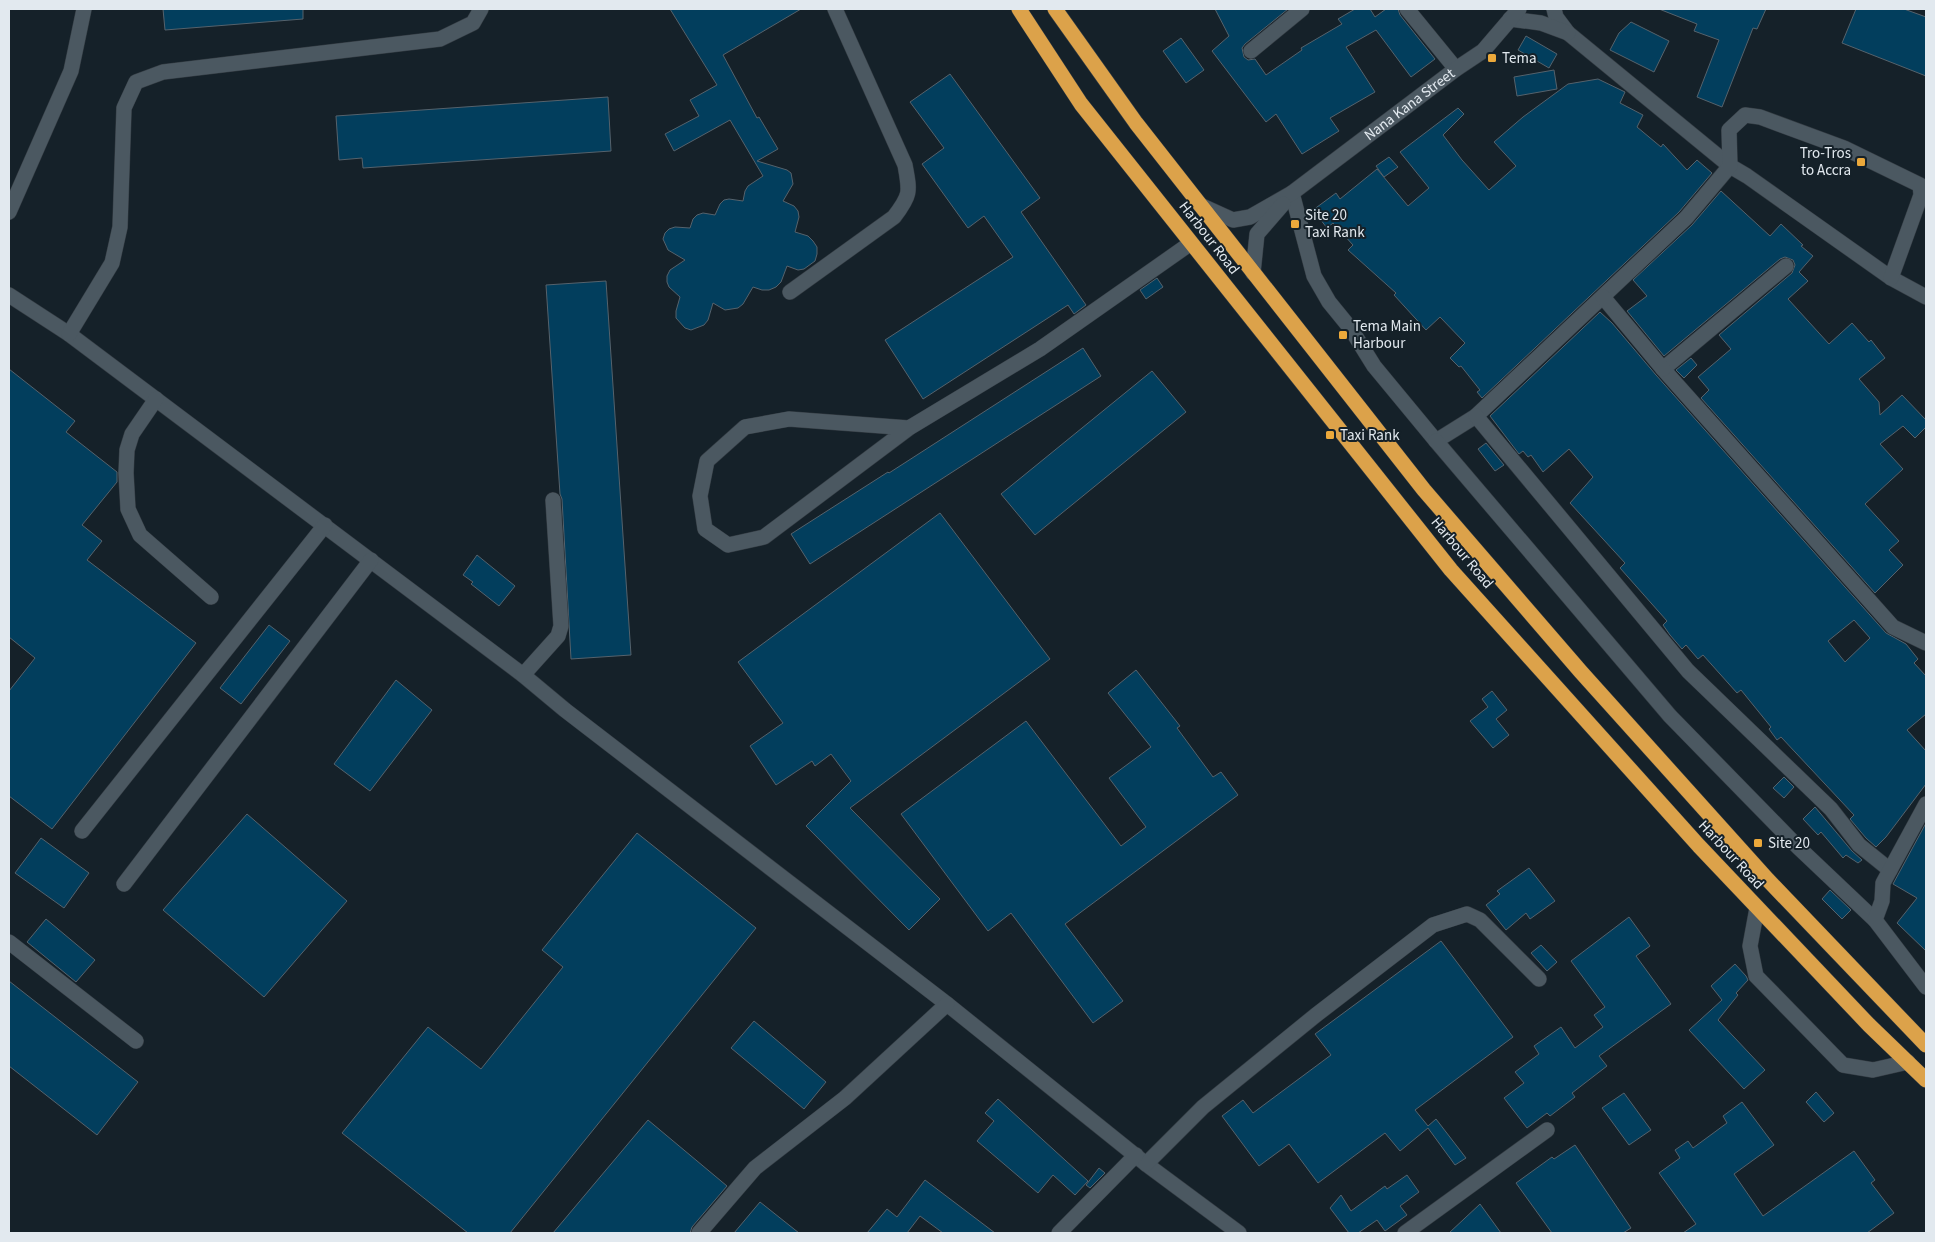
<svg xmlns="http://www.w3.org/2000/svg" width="1935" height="1242" font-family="'Source Sans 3',sans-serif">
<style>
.building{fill:#023e5d;stroke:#55626c;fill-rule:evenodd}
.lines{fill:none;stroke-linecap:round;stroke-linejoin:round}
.minor-casing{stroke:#333b42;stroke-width:16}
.highway-casing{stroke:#333b42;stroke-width:16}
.minor{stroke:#4b5861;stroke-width:15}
.highway{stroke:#dca24a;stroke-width:15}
.poi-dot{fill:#eca93b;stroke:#152129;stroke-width:2}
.labels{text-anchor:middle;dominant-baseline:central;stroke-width:4;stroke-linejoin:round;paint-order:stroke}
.poi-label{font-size:15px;fill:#e2e9ef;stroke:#152129;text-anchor:start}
.street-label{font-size:15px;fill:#e2e9ef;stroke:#152129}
</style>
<rect width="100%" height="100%" fill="#152129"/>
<path class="building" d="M163,9H303V19L165,30Z
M670,9H801L723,55L757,118L759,117L778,149L757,161L787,170L791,173L793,184L783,201L794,206L798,211L799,217L795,232L808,236L813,241L817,247V254L815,261L804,269L798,270L787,266L781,282L776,287L769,290H762L753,287L743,304L738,308L725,310L713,303L708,320L704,325L691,330L685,328L676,318V311L680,297L669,287L667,282V276L670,270L685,260L668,250L663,239L665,233L669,229L675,227L690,228L693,219L697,215L703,213L715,215L720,204L724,200L729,199L743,201L745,191L748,186L763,176L730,120L674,151L665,134L699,116L690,100L717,85Z
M1215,9H1288L1245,44L1242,48L1244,57L1248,60L1255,59L1266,75L1302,50L1301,48L1342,24L1338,19L1355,9H1370L1375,17L1386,9H1398L1400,15L1435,59L1411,77L1376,30L1346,47L1375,92L1330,118L1339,131L1302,154L1276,114L1266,122L1212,51L1229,36Z
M1659,9H1766L1757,29L1753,28L1722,107L1697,97L1719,40L1694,31L1697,24Z
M1856,9H1904L1926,17V76L1842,43Z
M1631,22L1669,41L1654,72L1610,50L1619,33Z
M1526,36L1557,54L1549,68L1518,50Z
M1181,38L1204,70L1186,83L1163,51Z
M1554,70L1557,89L1517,96L1514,77Z
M950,74L1040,198L1021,212L1086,305L1074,314L1068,305L923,399L885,340L1013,257L984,216L968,228L922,164L944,148L910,102Z
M1598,79L1625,92L1620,103L1643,115L1637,127L1661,147L1663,144L1687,170L1697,160L1712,173L1679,212L1482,398L1477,392L1480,390L1461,366L1459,367L1450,358L1465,343L1440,317L1426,330L1394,295L1396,293L1348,250L1353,245L1333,223L1327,228L1313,210L1336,193L1340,199L1377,169L1408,206L1429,188L1400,152L1458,108L1464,114L1443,135L1462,160L1489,190L1516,166L1494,142L1523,117L1568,84Z
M608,97L611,151L363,168L362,158L339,160L336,116Z
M1389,157L1398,167L1384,177L1376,166Z
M1721,191L1770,236L1781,224L1803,245L1801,246L1813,256L1799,272L1808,281L1788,299L1829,344L1852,323L1869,342L1871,340L1885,358L1859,379L1879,402L1880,415L1902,395L1926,420V427L1915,438L1903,426L1880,444L1903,469L1865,504L1899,541L1889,550L1903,565L1875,593L1701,398L1709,390L1698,377L1731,349L1719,335L1792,273L1795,265L1793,260L1785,257L1780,259L1664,356L1627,311L1647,296L1633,280L1692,225Z
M1157,278L1163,287L1146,299L1140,290Z
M606,281L631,655L571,659L562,499L560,494L546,285Z
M1600,312L1612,323L1656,375L1886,633L1906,644L1918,659L1914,663L1926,676V714L1907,730L1926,751V784L1886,837L1876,847L1866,838L1850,819L1854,815L1781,737L1777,740L1769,729L1771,727L1741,690L1737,693L1703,655L1698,659L1686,645L1682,649L1670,635L1663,625L1667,621L1620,568L1625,563L1570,503L1593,477L1569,449L1543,472L1531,455L1528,457L1523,451L1519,454L1490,416ZM1854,620L1870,638L1845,662L1828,641Z
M1083,348L1101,376L810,564L791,534L888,472L889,473Z
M1691,358L1697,365L1684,378L1676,370Z
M9,369L75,421L66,432L117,472V482L82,525L102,541L87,560L196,643L52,829L9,796V691L35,658L9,637Z
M1152,371L1186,412L1035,535L1001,494Z
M1486,443L1504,465L1495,471L1478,449Z
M940,513L1050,659L850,808L940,899L909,930L806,826L851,781L831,754L815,766L812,761L776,785L750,746L783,723L738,662Z
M477,555L515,586L499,606L471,584L473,582L463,575Z
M269,625L290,641L241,704L220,688Z
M1136,670L1180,726L1177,728L1213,777L1221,772L1238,795L1065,924L1123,1001L1093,1023L1011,913L988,931L901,814L1026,721L1121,846L1146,827L1109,778L1151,747L1108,693Z
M396,680L432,710L370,791L334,764Z
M1492,691L1507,710L1496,719L1509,735L1493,748L1470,721L1488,707L1482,699Z
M1784,777L1794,787L1784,798L1773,788Z
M1815,807L1852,851L1862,860L1858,863L1846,855L1843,858L1821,832L1818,835L1803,819Z
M247,814L347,901L264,997L163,910Z
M1926,823V951L1897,923L1917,898L1893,884Z
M637,833L756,928L510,1233H468L342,1133L428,1027L481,1069L563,967L542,950Z
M41,838L89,873L64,908L15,873Z
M1529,868L1555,901L1530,919L1526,913L1506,930L1486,905L1500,894L1497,891Z
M1830,890L1851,910L1842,919L1822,899Z
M1629,917L1650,946L1636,956L1671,1004L1599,1056L1607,1066L1572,1093L1575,1097L1550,1116L1547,1113L1527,1128L1504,1098L1524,1083L1515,1072L1539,1054L1534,1046L1561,1027L1575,1048L1603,1027L1594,1015L1605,1007L1571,961Z
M46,919L95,960L76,982L27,942Z
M1441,941L1513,1037L1415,1110L1428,1126L1436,1119L1466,1158L1455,1165L1428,1128L1400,1151L1385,1133L1318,1183L1289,1144L1259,1166L1222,1116L1243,1100L1253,1113L1331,1055L1315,1034Z
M1541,945L1557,962L1547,971L1531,953Z
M1735,964L1746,976L1748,980L1736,993L1738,995L1718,1020L1765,1070L1744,1089L1689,1030L1722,1000L1711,986Z
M9,981L138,1082L97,1135L9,1066Z
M754,1021L826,1082L804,1109L731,1048Z
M1816,1092L1834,1113L1824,1122L1806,1102Z
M1624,1093L1651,1130L1629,1145L1602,1108Z
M998,1099L1088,1181L1075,1195L1053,1175L1038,1193L977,1141L994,1121L985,1113Z
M1742,1102L1774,1145L1734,1174L1763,1216L1854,1151L1875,1180L1871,1183L1894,1213L1867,1233H1683L1696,1224L1659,1173L1680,1158L1675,1150L1688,1141L1693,1148L1727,1123L1723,1116Z
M648,1120L727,1186L692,1227L690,1233H553Z
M1575,1145L1631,1228L1623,1233H1552L1516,1183L1552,1157L1554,1159Z
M1099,1168L1105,1173L1090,1188L1086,1185Z
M1407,1175L1419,1192L1400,1206L1407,1215L1385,1231L1377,1220L1358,1233H1349L1330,1208L1341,1195L1351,1211L1385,1186L1387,1189Z
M925,1180L995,1233H943L920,1216L907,1233H867L887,1209L897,1217Z
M760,1202L799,1233H734Z
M1480,1204L1501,1233H1449Z"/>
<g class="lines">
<g class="minor-casing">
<g id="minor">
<path d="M1407,9L1456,69"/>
<path d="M1554,9L1556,17L1568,33L1730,166L1747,176L1891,278L1926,297"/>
<path d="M1510,19L1541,23L1568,33"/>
<path d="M1251,51L1302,9"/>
<path d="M1292,193L1314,276L1329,302L1351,329L1374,366L1436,441L1476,416L1686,218L1730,166L1729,130L1745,115L1760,117L1844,148L1920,185L1921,195L1891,278"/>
<path id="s1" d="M1200,205L1233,220L1250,217L1292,193L1456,69L1483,51L1519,9"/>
<path d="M9,212L71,71L84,9"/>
<path d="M1786,266L1663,369L1893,627L1926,643"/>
<path d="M1253,273L1257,234L1283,204"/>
<path d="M790,292L894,217C911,195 910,192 905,165L835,9"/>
<path d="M9,295L69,334L523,675L565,710L947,1004L1146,1164L1239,1233"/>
<path d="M1603,297L1663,369"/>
<path d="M69,334L112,263L120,227L124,108L136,82L163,72L440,39L473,23L481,9"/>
<path d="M156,399L132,434L127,450L126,473L128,509L140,535L211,597"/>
<path d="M1476,416L1688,671L1831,809L1859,845L1890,870"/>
<path d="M909,428L789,419L745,427L707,461L700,496L705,529L728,545L764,537L909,428L1040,349L1191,243"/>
<path d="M1436,441L1670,716L1798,847L1875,920"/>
<path d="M523,675L558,636L561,626L553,500"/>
<path d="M1926,804L1883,883L1882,901L1875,920L1926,987"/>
<path d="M82,831L325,525"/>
<path d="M124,884L371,560"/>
<path d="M1757,908L1750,946L1756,976L1843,1065L1873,1070L1908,1062"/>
<path d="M9,942L136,1041"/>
<path d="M1146,1164L1203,1107L1316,1015L1433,925L1467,914L1480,920L1539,979"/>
<path d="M699,1233L755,1168L845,1098L947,1004"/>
<path d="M1059,1233L1136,1155"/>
<path d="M1405,1233L1547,1130"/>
</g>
</g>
<g class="highway-casing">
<path id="highway" d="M1019,9L1081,104L1451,570L1699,846L1869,1025L1926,1080
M1055,9L1136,123L1424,490L1581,672L1768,880L1926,1045"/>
</g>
<use href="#minor" class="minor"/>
<use href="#highway" class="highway"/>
</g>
<g class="poi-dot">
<rect x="1487" y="53" width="10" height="10" rx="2.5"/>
<rect x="1856" y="157" width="10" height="10" rx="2.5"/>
<rect x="1290" y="219" width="10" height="10" rx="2.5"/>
<rect x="1338" y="330" width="10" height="10" rx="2.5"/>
<rect x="1325" y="430" width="10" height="10" rx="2.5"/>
<rect x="1753" y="838" width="10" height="10" rx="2.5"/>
</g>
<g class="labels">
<g class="poi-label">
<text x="1502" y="58">Tema</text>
<text x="1851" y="153" text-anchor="end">Tro-Tros<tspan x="1851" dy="17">to Accra</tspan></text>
<text x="1305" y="215">Site 20<tspan x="1305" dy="17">Taxi Rank</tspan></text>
<text x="1353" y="326">Tema Main<tspan x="1353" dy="17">Harbour</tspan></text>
<text x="1340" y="435">Taxi Rank</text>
<text x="1768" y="843">Site 20</text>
</g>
<g class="street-label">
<text stroke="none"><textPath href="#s1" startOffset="249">Nana Kana Street</textPath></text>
<text transform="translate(1209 238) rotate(52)">Harbour Road</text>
<text transform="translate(1462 553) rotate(50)">Harbour Road</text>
<text transform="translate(1731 855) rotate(47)">Harbour Road</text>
</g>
</g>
<rect width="1935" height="1242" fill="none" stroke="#e2e9ef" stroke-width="20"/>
</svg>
